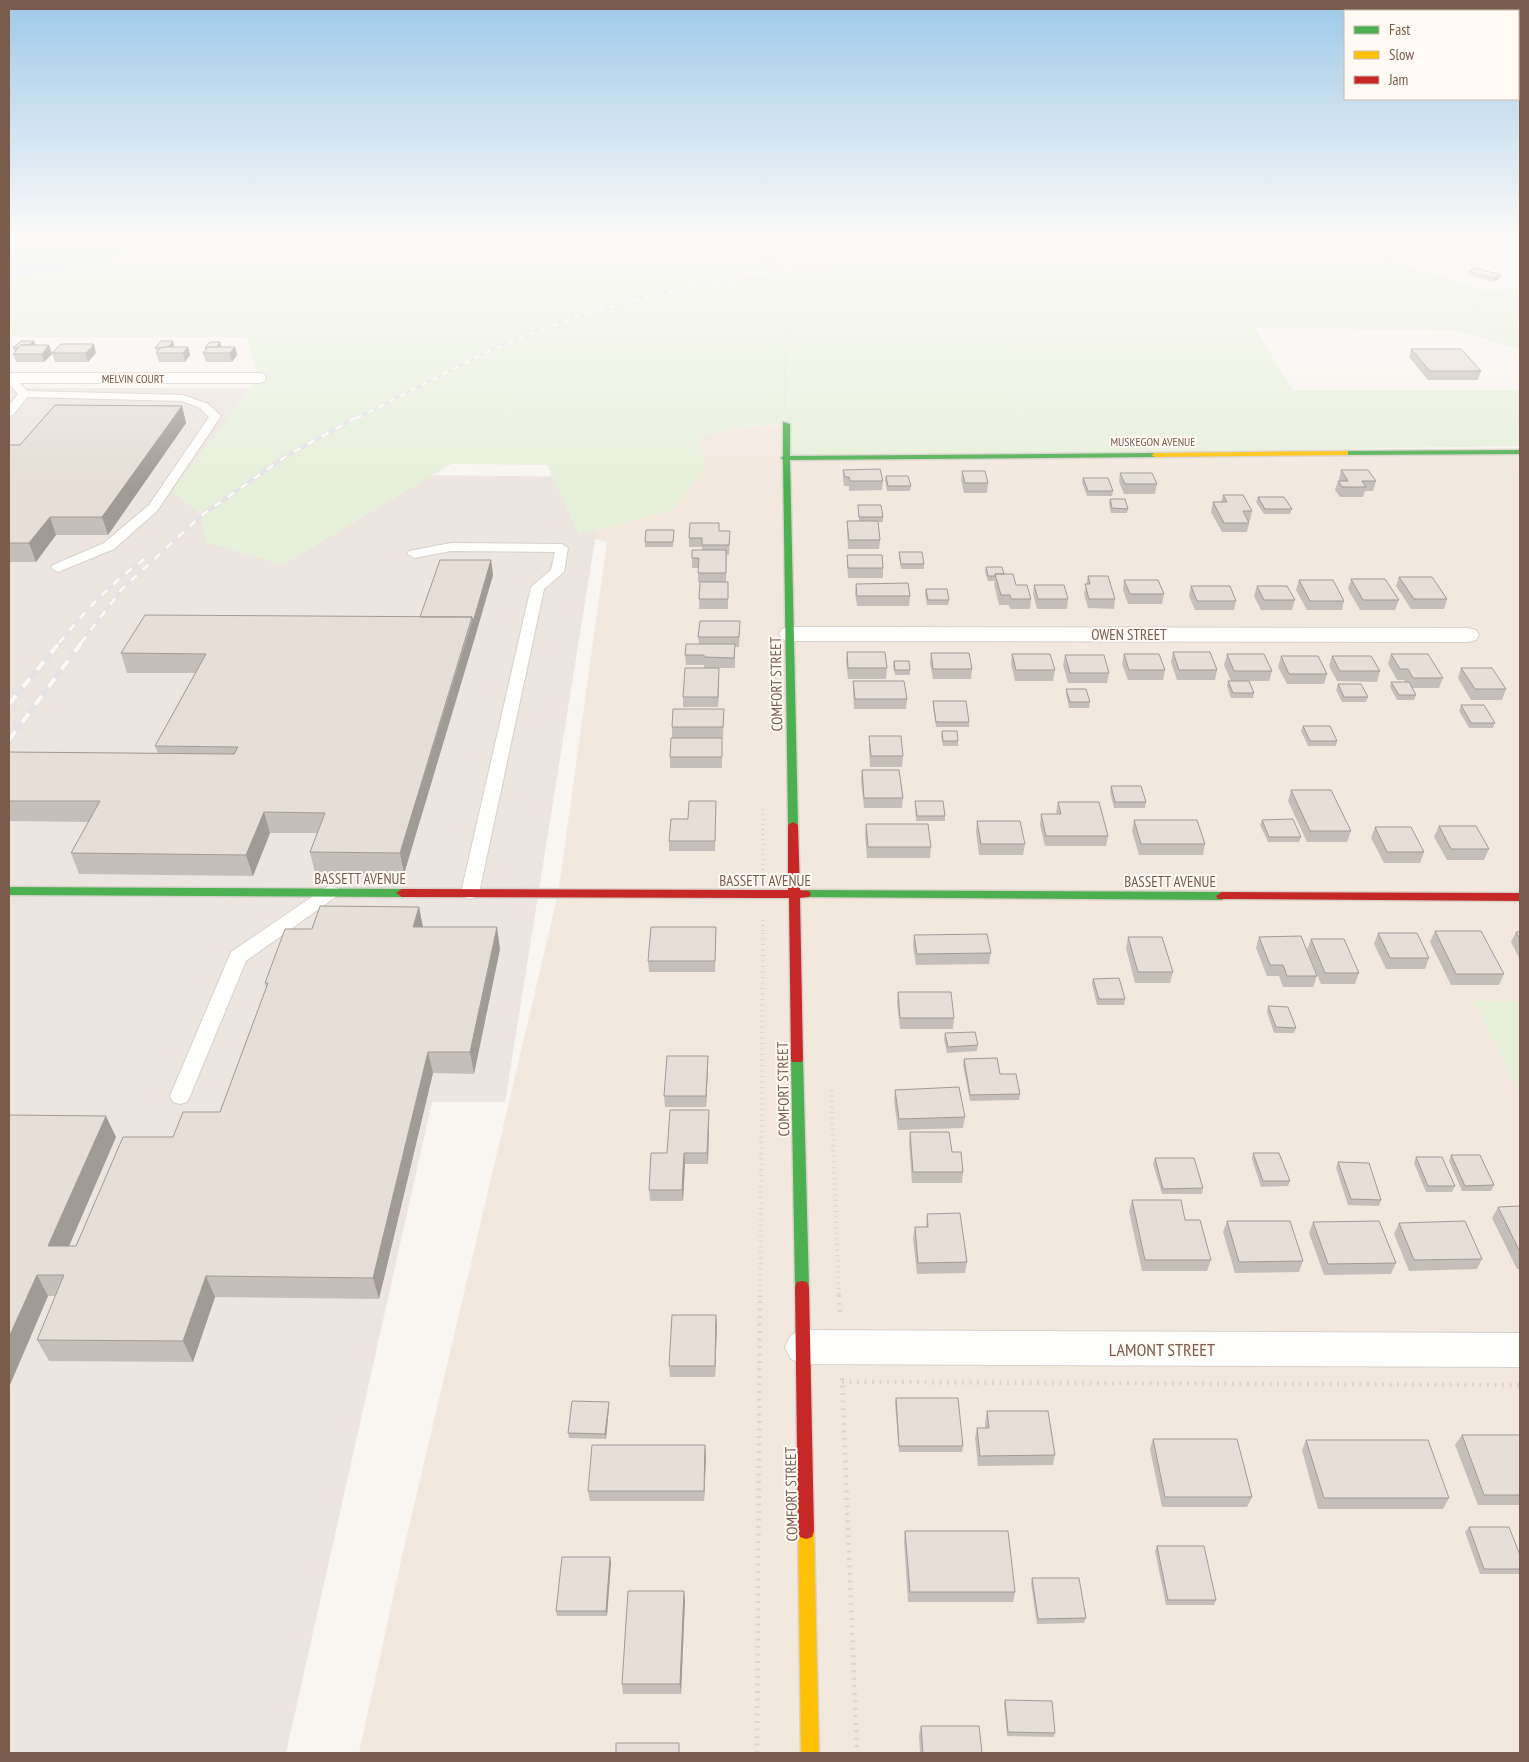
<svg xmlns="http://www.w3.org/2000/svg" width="1529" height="1762" font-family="'PT Sans Narrow',sans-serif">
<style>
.residential{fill:#f2e8de}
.industrial{fill:#ede5e0}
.green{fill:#e7f0db}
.water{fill:#d0e8ea}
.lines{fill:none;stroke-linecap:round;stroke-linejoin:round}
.lane-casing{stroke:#d7d1cb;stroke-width:2}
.street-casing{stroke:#d7d1cb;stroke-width:2}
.fast-casing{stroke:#d9d2cb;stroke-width:3}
.slow-casing{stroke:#d9d2cb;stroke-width:3}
.jam-casing{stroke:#d9d2cb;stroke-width:3}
.path-far3{stroke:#dcd5d0;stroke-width:2;stroke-dasharray:0.5 2;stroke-linecap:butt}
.path-far2{stroke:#dcd5d0;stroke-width:3;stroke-dasharray:1 4;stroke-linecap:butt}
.path-far1{stroke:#dcd5d0;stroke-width:4;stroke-dasharray:1 4.5;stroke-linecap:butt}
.path{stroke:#dcd5d0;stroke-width:4.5;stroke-dasharray:2 5.5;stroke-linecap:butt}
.lane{fill:#fefefd;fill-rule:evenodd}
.street{fill:#fefefd;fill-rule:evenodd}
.fast{fill:#4caf50;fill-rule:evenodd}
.slow{fill:#ffc107;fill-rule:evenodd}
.jam{fill:#c62828;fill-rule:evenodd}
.rail-far2-casing{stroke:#e6e3e7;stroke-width:3}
.rail-far1-casing{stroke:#e6e3e7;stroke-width:4}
.rail-casing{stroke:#e6e3e7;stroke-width:5.5}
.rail-far2{stroke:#fffaf3;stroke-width:2;stroke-dasharray:6;stroke-linecap:butt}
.rail-far1{stroke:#fffaf3;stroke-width:2.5;stroke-dasharray:8;stroke-linecap:butt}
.rail{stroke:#fffaf3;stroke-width:4;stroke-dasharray:11;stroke-linecap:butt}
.wall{fill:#c6bfb9}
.shaded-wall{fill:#a19b96}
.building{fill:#e6ded7;stroke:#a19b96}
.labels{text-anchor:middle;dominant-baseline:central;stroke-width:4;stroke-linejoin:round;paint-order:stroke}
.far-street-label{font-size:12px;fill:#7a5c4d;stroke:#fffaf3}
.street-label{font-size:15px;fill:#7a5c4d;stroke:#fffaf3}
.near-street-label{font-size:18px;fill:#7a5c4d;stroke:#fffaf3}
</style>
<rect width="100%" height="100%" fill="#f9f5f0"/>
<path class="residential" d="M786,424V458L1520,452V1753H359L403,1552L558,894L607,542L579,534L700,437L732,429Z"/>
<path class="industrial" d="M9,388H250L187,473L605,477L505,1102H432L286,1753H9Z"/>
<path class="green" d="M180,240H931L713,279L774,276L986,240H1422L1392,261L1485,290L1520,288V350L1460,331L1254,327L1293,390H1520V446L785,458V424L732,429L700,437L704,468L673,510L579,534L547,465L451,464L283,565L206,542L201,515L172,491L258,378L247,337H9V277L65,271L108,257Z
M1474,1001H1520V1094Z"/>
<path class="water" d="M9,240H180L108,257L65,271L9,277Z"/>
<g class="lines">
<g class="lane-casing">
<path id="lane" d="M9,375L13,376L27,391L183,395L208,404L221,416L157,511L114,549L58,572L51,568L53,565L104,543L149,505L209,417L200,408L182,401L27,397L13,415L9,416V406L18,394L9,384Z
M451,543L562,544L568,548L564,572L544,589L479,893L476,897L470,899L464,897L461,893L531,587L551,570L555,552L451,551L414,558L407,554L409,551Z
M331,886L337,888L340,892L337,896L246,961L190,1096L187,1102L180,1104L173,1102L170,1096L231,952L325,888Z"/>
</g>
<g class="street-casing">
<path id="street" d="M9,373H258L264,374L266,378L264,382L258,383H9Z
M790,627L1468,628L1476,630L1479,635L1476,640L1468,642L790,641L782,639L779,634L782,629Z
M804,1330L1520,1333V1367L804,1364L791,1359L785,1347L791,1335Z"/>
</g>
<g class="fast-casing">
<path id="fast" d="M783,422L790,424V456L1155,453L1159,455L1155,457L790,460L798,825L793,828L788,825L783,460L781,458L783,456Z
M1520,450V454L1345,455L1341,453L1345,451Z
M9,887L402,889L408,893L402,897L9,895Z
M805,890L1222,892L1228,896L1222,900L801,897L799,894Z
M797,1054L802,1056L803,1059L809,1287L807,1292L802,1293L797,1292L795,1287L791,1059L792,1056Z"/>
</g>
<g class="slow-casing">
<path id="slow" d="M1345,451H1348V455L1155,457L1151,455L1155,453Z
M806,1523L812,1525L814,1531L819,1753H801L798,1531L800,1525Z"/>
</g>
<g class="jam-casing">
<path id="jam" d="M793,822L798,825L800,890L809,891L811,894L809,897L800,898L803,1059L802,1062H792L791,1059L789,898L402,897L396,893L402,889L788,890V825Z
M1222,892L1520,893V901L1218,899L1216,896Z
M802,1281L807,1282L809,1287L814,1531L812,1537L806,1539L800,1537L798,1531L795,1287L797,1282Z"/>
</g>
<path class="path-far3" d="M740,240L774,265L785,288V406
M1425,240L1384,258L1389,267L1430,281L1464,300L1494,328L1520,347
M1450,240L1520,253
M1440,285L1483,294L1520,297"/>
<path class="path-far2" d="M763,809V870
M763,931V916"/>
<path class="path-far1" d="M831,1090L839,1297
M760,1297L763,929"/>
<path class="path" d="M839,1295L840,1316
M842,1378L857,1753
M842,1382L1520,1385
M757,1753L760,1295"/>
<use href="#lane" class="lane"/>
<use href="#street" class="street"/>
<use href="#fast" class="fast"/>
<use href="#slow" class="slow"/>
<use href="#jam" class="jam"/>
<g class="rail-far2-casing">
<path id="rail-far2" d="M357,418L489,351L569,319L652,295L953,240"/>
</g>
<g class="rail-far1-casing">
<path id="rail-far1" d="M59,643C86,610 111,583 146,558
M81,643L122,589L202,515L288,455L359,416"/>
</g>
<g class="rail-casing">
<path id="rail" d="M9,704L60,642
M9,740L82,642"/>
</g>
<use href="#rail-far2" class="rail-far2"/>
<use href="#rail-far1" class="rail-far1"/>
<use href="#rail" class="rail"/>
</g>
<path class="wall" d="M1469,271L1501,275L1500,278L1493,282L1468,275Z
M34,341L35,345L52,354L44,362H16L13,354L15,352L13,348Z
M173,341L174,345L173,347H188L190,355L185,362H159L156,353L158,352H157L155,348Z
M220,342L221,346V347H235L237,355L232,362H206L203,353L206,350L205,348Z
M1411,349L1481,371L1478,380H1428L1409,357Z
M52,353H96L88,362H55Z
M182,406L186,423L108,535H56L36,562H9V445H20Z
M843,470L883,481L882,490L849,491V486H844L843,479Z
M1341,470L1376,481L1373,491H1365L1363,497H1340L1335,490L1338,481H1339V479Z
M962,471L988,483L987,493H964L961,480Z
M1120,473L1157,484L1155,494H1124L1119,482Z
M886,476L911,486L910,491H887L885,480Z
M1083,478L1113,491L1112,496H1087L1082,482Z
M1223,495L1252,511L1250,521H1248L1249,523L1247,532H1222L1211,512L1213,502H1221Z
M1258,497L1292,509L1290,514H1264L1256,502Z
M1110,499L1128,509L1127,513H1111L1109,504Z
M858,505L883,517V522H878L880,540L879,549H848L847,531V521H859Z
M674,530L673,547H645V542Z
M719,531L730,540L729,555H727L726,582H728V609H699L700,582H698V568H692V558L702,550V547H689V538Z
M899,552L924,564V569H901L899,557Z
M847,555L883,568V578H848L847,565Z
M491,560L493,575L475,637L404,874L315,873L310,852L317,833H270L253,876L79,874L71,853L89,822L9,821V752L158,753L155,746L195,673H127L121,653L420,617Z
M986,567L1004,574L1031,599L1030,609H1010L1009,605H999L994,584L995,581H988L985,572Z
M1088,576L1115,599L1114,609L1088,608L1084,594Z
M1399,577L1447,599L1444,609H1411L1396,586Z
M1351,579L1399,600L1395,610H1360L1348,589Z
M1124,580L1164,594L1162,604H1128L1123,590Z
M1299,580L1344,601L1342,610H1307L1296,590Z
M856,584L910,596L909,606H857L855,593Z
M1034,585L1068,599L1067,609H1037L1033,594Z
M1191,586L1236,601L1234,610H1195L1189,596Z
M1257,586L1295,600L1292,610H1261L1254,596Z
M926,589L949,600L948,605H927L925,594Z
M740,621L739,647H735V668H704V665H686L685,655L699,644L698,637Z
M847,652L887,668L886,679H848L846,662Z
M1173,652L1217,670L1215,680H1177L1171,662Z
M931,653L972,669L971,679H933L930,663Z
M1012,654L1055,670L1053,681H1015L1011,664Z
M1124,654L1165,670L1163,680H1128L1122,664Z
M1227,654L1272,671L1269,681H1231L1224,665Z
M1391,654L1443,678L1439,688H1412L1416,695L1414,700H1397L1390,687L1391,682H1405L1404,680H1397L1388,664Z
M1065,655L1109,673L1107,683H1068L1063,665Z
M1281,656L1327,674L1324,684H1287L1278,667Z
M1332,656L1380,671L1377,682L1337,681L1329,666Z
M894,661L910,670V675H895L893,666Z
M719,668L718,707H683V697Z
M1461,668L1506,689L1502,700H1471L1458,678Z
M853,681L907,699L906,709H854L853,691Z
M1228,681L1254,693L1253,698H1231L1227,686Z
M1338,684L1368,697L1366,702H1342L1336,690Z
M1066,689L1090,702L1089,708H1069L1066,694Z
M933,701L969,722V727H936L933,707Z
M1461,705L1495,723L1493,728H1469L1459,711Z
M724,709L723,738H672V727Z
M1303,726L1337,741L1336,746H1308L1301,731Z
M942,731L958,741V746H943L941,736Z
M869,736L903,756L902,767H870L869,747Z
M722,738V768H670V757Z
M862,770L903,798L902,808H864L861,780Z
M1111,786L1146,802L1145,808H1114L1110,792Z
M1291,790L1351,831L1347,842H1307L1288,801Z
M716,801L715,851H669V841Z
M915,801L945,816V821H916L915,806Z
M1058,802L1108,836L1106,846H1045L1040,825L1041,814H1057L1056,812Z
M1134,820L1205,844L1203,855H1139L1132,831Z
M1262,820L1301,837L1299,842H1268L1260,825Z
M977,821L1025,844L1023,855H979L976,832Z
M866,824L931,847L930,858H867L865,835Z
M1439,826L1489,849L1484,860H1447L1434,837Z
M1375,827L1424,852L1420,863H1384L1371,838Z
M419,907L423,927L500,949L474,1074L433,1073L379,1299L215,1297L193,1362L49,1361L37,1340L56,1296H48L9,1387V1115L116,1137L69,1246H76L173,1137L220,1112L266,988L265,983L312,929Z
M716,927L715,972H649L648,961Z
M1435,931L1504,974L1499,985H1451L1430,942Z
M1516,932H1520V960L1511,942Z
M1378,933L1429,958L1425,969H1386L1374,944Z
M914,935L991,953L989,964L916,965L913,946Z
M1128,937L1173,972L1170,983H1135L1126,948Z
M1259,937L1317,976L1313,987H1283L1279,976H1267L1256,948Z
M1311,939L1359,973L1355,984H1321L1307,950Z
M1093,979L1125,999L1124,1005H1097L1092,984Z
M898,992L954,1018L953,1029H900L897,1003Z
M1268,1007L1296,1028L1294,1033H1274L1267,1012Z
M945,1033L978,1045L977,1051L947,1053L944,1039Z
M708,1056V1067L706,1107H665L664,1096Z
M964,1059L1000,1074L1020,1094L1019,1100L970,1101L963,1065Z
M895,1090L965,1117L963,1128L898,1130L894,1101Z
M709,1121L708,1164H685L683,1201H650L649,1190L667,1153Z
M910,1132L963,1172L962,1183H912L909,1143Z
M1253,1153L1290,1181L1288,1186L1261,1187L1252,1159Z
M1451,1155L1494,1185L1491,1191H1462L1449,1161Z
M1416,1157L1455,1186L1452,1192H1426L1414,1163Z
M1155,1158L1203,1188L1202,1194H1162L1153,1164Z
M1338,1162L1381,1200L1379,1206L1348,1205L1336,1168Z
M1132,1200L1185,1220L1211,1260L1207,1271H1142L1129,1211Z
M1520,1206V1269H1517L1492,1218L1498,1207Z
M927,1214L967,1262L965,1273L917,1274L913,1238L915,1227H926Z
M1227,1221L1303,1261L1299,1272L1235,1273L1223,1232Z
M1313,1222L1396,1263L1391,1274L1324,1275L1309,1233Z
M1399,1223L1482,1259L1477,1269L1409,1271L1394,1234Z
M716,1315L715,1377H670L669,1366Z
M896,1398L963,1446L962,1452H899L895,1403Z
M609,1402V1407L606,1439L569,1438L568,1433Z
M987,1411L1055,1455L1053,1465L978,1466L975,1438L977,1428H985V1422Z
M1462,1435H1520V1505H1478L1455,1445Z
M1153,1439L1252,1497L1247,1507H1162L1150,1449Z
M1306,1440L1449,1498L1443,1509H1318L1302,1450Z
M705,1445L706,1456L704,1501H590L588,1491Z
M1469,1527L1520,1555V1574H1480L1465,1532Z
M905,1531L1015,1592L1013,1602H908L904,1541Z
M1157,1546L1216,1600L1214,1605H1166L1155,1551Z
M611,1562L607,1616H557L556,1611Z
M1032,1578L1086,1618L1084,1623L1037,1624L1031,1583Z
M685,1600L681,1694H623L622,1684Z
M1005,1700L1055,1733L1054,1737L1007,1736L1004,1704Z
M921,1726L982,1753H920L919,1735Z"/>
<path class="shaded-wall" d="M1501,275L1500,278L1493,282L1494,278Z
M34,341L35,345L26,348Z
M173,341L174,345L169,352L168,348Z
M220,342L221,346L217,352L216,348Z
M94,344L96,353L88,362L86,353Z
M49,345L52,354L44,362L42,354Z
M188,347L190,355L185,362L183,353Z
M235,347L237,355L232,362L230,353Z
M182,406L186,423L108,535L102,517Z
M50,517L56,535L36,562L29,543Z
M491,560L493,575L475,637L404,874L400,853Z
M719,668V679L718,707V697Z
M264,812L270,833L253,876L246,855Z
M419,907L423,928L413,927Z
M497,927L500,949L474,1074L470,1052Z
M428,1052L433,1073L379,1299L373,1278Z
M708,1056V1067L706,1107V1096Z
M709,1110V1121L708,1164L707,1153Z
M106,1116L116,1137L60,1267L48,1246Z
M684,1153L685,1164L683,1201L682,1190Z
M37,1275L48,1296L9,1387V1337Z
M206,1276L215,1297L193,1362L183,1341Z
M716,1315L717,1326L715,1377V1366Z
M609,1402V1407L606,1439L605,1434Z
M705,1445L706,1456L704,1501V1491Z
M610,1557L611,1562L607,1616L606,1611Z
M684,1591L685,1600L681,1694L680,1684Z"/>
<path class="building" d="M1476,268L1501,275L1494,278L1469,271Z
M21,341H34L29,345H21L18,348H13Z
M161,341H173L168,347L155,348Z
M210,342H220L217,347H208L207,348H205Z
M61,344H94L86,353H52Z
M21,345H49L42,354H13Z
M162,347H188L183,353H156Z
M208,347H235L230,353H203Z
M1411,349H1461L1481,371H1430Z
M55,405L182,406L102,517H50L29,543H9V445H20Z
M880,469L883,481H850L849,477H845L843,470Z
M1341,470H1368L1376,481H1362L1366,487H1342L1338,481H1348Z
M962,471H985L988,483H965Z
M1120,473H1152L1157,484H1125Z
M886,476H908L911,486H888Z
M1083,478H1108L1113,491H1088Z
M1223,495H1243L1252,511H1243L1249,523H1224L1213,502H1227Z
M1258,497H1284L1292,509H1265Z
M1110,499H1125L1128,509L1112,508Z
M858,505H881L883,517H859Z
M847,521H878L880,540H849Z
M690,523H719V531H730L729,545H702V538H689Z
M646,530H674L673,542H645Z
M692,550H726V573H698L699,558H692Z
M899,552H922L924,564H901Z
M847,555H882L883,568H848Z
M440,560H491L473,622L472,617H420Z
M986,567H1002L1004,574H995V576H988Z
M995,574H1013L1016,585H1027L1031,599H1011L1010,595H1001Z
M1088,576H1108L1115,599H1089L1085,584H1090Z
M1399,577H1432L1447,599H1414Z
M1351,579H1385L1399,600H1363Z
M1124,580H1158L1164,594H1130Z
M1299,580H1333L1344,601H1310Z
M700,582H728V599H699Z
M908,583L910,596H857L856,584Z
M1034,585H1064L1068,599H1038Z
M1191,586H1230L1236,601H1197Z
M1257,586H1287L1295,600H1264Z
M926,589H947L949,600H928Z
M145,615L472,617L400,853L310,852L325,813L264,812L246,855L71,853L100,801H9V752L234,754L238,747L155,746L206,654L121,653Z
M700,621H740L739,637H698Z
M686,644H735L734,658L704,657V655H685Z
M847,652H885L887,668H848Z
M1173,652H1210L1217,670H1179Z
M931,653H969L972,669H933Z
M1012,654H1050L1055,670H1016Z
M1124,654H1159L1165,670H1129Z
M1227,654H1264L1272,671H1234Z
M1391,654H1428L1443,678H1413L1408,669H1400Z
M1065,655H1104L1109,673H1070Z
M1281,656H1318L1327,674H1289Z
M1332,656H1371L1380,671H1340Z
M894,661H909L910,670H895Z
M685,668H719L718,697H683Z
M1461,668H1492L1506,689H1475Z
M853,681H904L907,699H855Z
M1228,681H1249L1254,693H1233Z
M1391,682H1409L1416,695H1399Z
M1338,684H1361L1368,697H1344Z
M1066,689H1086L1090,702H1070Z
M933,701H966L969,722H936Z
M1461,705H1484L1495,723H1471Z
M673,709H724L723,727H672Z
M1303,726H1330L1337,741H1310Z
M942,731H957L958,741H943Z
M869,736H901L903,756H871Z
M671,738H722V757H670Z
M862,770H899L903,798H864Z
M1111,786H1141L1146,802H1115Z
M1291,790H1331L1351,831H1310Z
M689,801H716L715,841H669L671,819H688Z
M915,801H943L945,816H917Z
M1058,802H1099L1108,836H1046L1041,814H1061Z
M1293,819L1301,837H1269L1262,820Z
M1134,820H1197L1205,844H1141Z
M977,821H1020L1025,844H981Z
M866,824H928L931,847H868Z
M1439,826H1476L1489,849H1451Z
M1375,827H1411L1424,852H1387Z
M320,906L419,907L413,927H497L470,1052H428L373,1278L206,1276L183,1341L37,1340L64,1275H37L9,1337V1115L106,1116L48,1246H76L123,1137H173L183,1112H220L268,983H265L285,929H312Z
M651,927H716L715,961H648Z
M1435,931H1481L1504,974H1456Z
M1516,932H1520V939Z
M1378,933H1417L1429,958H1390Z
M987,934L991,953L917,954L914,935Z
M1301,936L1317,976H1287L1283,965H1270L1259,937Z
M1128,937H1162L1173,972H1138Z
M1311,939H1344L1359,973H1325Z
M1119,978L1125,999H1099L1093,979Z
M898,992H951L954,1018H900Z
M1268,1006L1288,1007L1296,1028L1276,1027Z
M975,1032L978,1045L948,1047L945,1033Z
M667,1056H708L706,1096H664Z
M997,1058L1000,1074H1016L1020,1094L970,1095L964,1059Z
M959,1087L965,1117L899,1119L895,1090Z
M670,1110H709L707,1153H684L682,1190H649L651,1153H667Z
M910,1132H949L952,1152H961L963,1172H913Z
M1253,1153H1279L1290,1181H1263Z
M1451,1155H1480L1494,1185L1465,1186Z
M1416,1157H1442L1455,1186H1428Z
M1155,1158H1194L1203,1188L1163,1189Z
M1338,1162L1369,1163L1381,1200L1351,1199Z
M1132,1200H1181L1185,1220H1200L1211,1260H1145Z
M1520,1206V1252L1498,1207Z
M960,1213L967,1262L918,1263L915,1227H928L927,1214Z
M1227,1221H1290L1303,1261L1239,1262Z
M1379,1221L1396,1263L1328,1264L1313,1222Z
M1465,1221L1482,1259L1414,1260L1399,1223Z
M672,1315H716L715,1366H669Z
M896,1398H958L963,1446H899Z
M572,1401L609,1402L605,1434L568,1433Z
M987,1411H1048L1055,1455L980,1456L977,1428H989Z
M1462,1435H1520V1495H1484Z
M1153,1439H1237L1252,1497H1165Z
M1306,1440H1428L1449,1498H1324Z
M592,1445H705L704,1491H588Z
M1469,1527H1509L1520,1555V1569H1484Z
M905,1531H1008L1015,1592H910Z
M1157,1546H1204L1216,1600H1168Z
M562,1557H610L606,1611H556Z
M1032,1578H1079L1086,1618L1038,1619Z
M628,1591H684L680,1684H622Z
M1005,1700L1052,1701L1055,1733L1008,1732Z
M921,1726H979L982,1753H923Z
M616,1743H679V1753H616Z"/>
<linearGradient id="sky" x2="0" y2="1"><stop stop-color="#9ec9e9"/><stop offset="0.49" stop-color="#fcfaf8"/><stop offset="1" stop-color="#fcfaf8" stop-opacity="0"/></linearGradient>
<rect width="1529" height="486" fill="url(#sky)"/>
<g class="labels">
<g class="far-street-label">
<text x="133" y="378">MELVIN COURT</text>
<text x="1153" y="441">MUSKEGON AVENUE</text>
</g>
<g class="street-label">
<text x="1129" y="634">OWEN STREET</text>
<text transform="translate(776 684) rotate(-91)">COMFORT STREET</text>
<text x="360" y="878">BASSETT AVENUE</text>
<text x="765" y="880">BASSETT AVENUE</text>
<text x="1170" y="881">BASSETT AVENUE</text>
<text transform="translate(783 1089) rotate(-91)">COMFORT STREET</text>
<text transform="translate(791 1494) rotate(-91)">COMFORT STREET</text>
</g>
<g class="near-street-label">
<text x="1162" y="1349">LAMONT STREET</text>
</g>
</g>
<rect width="1529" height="1762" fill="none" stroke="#7a5c4d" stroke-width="20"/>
<rect x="1344" y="10" width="175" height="90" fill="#fffaf3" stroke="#cabbb1"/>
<rect x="1354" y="26" width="25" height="8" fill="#4caf50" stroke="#cabbb1"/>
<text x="1389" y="35" font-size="15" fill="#7a5c4d">Fast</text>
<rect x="1354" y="51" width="25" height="8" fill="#ffc107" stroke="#cabbb1"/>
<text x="1389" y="60" font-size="15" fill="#7a5c4d">Slow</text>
<rect x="1354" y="76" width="25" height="8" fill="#c62828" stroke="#cabbb1"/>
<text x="1389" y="85" font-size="15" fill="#7a5c4d">Jam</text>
</svg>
